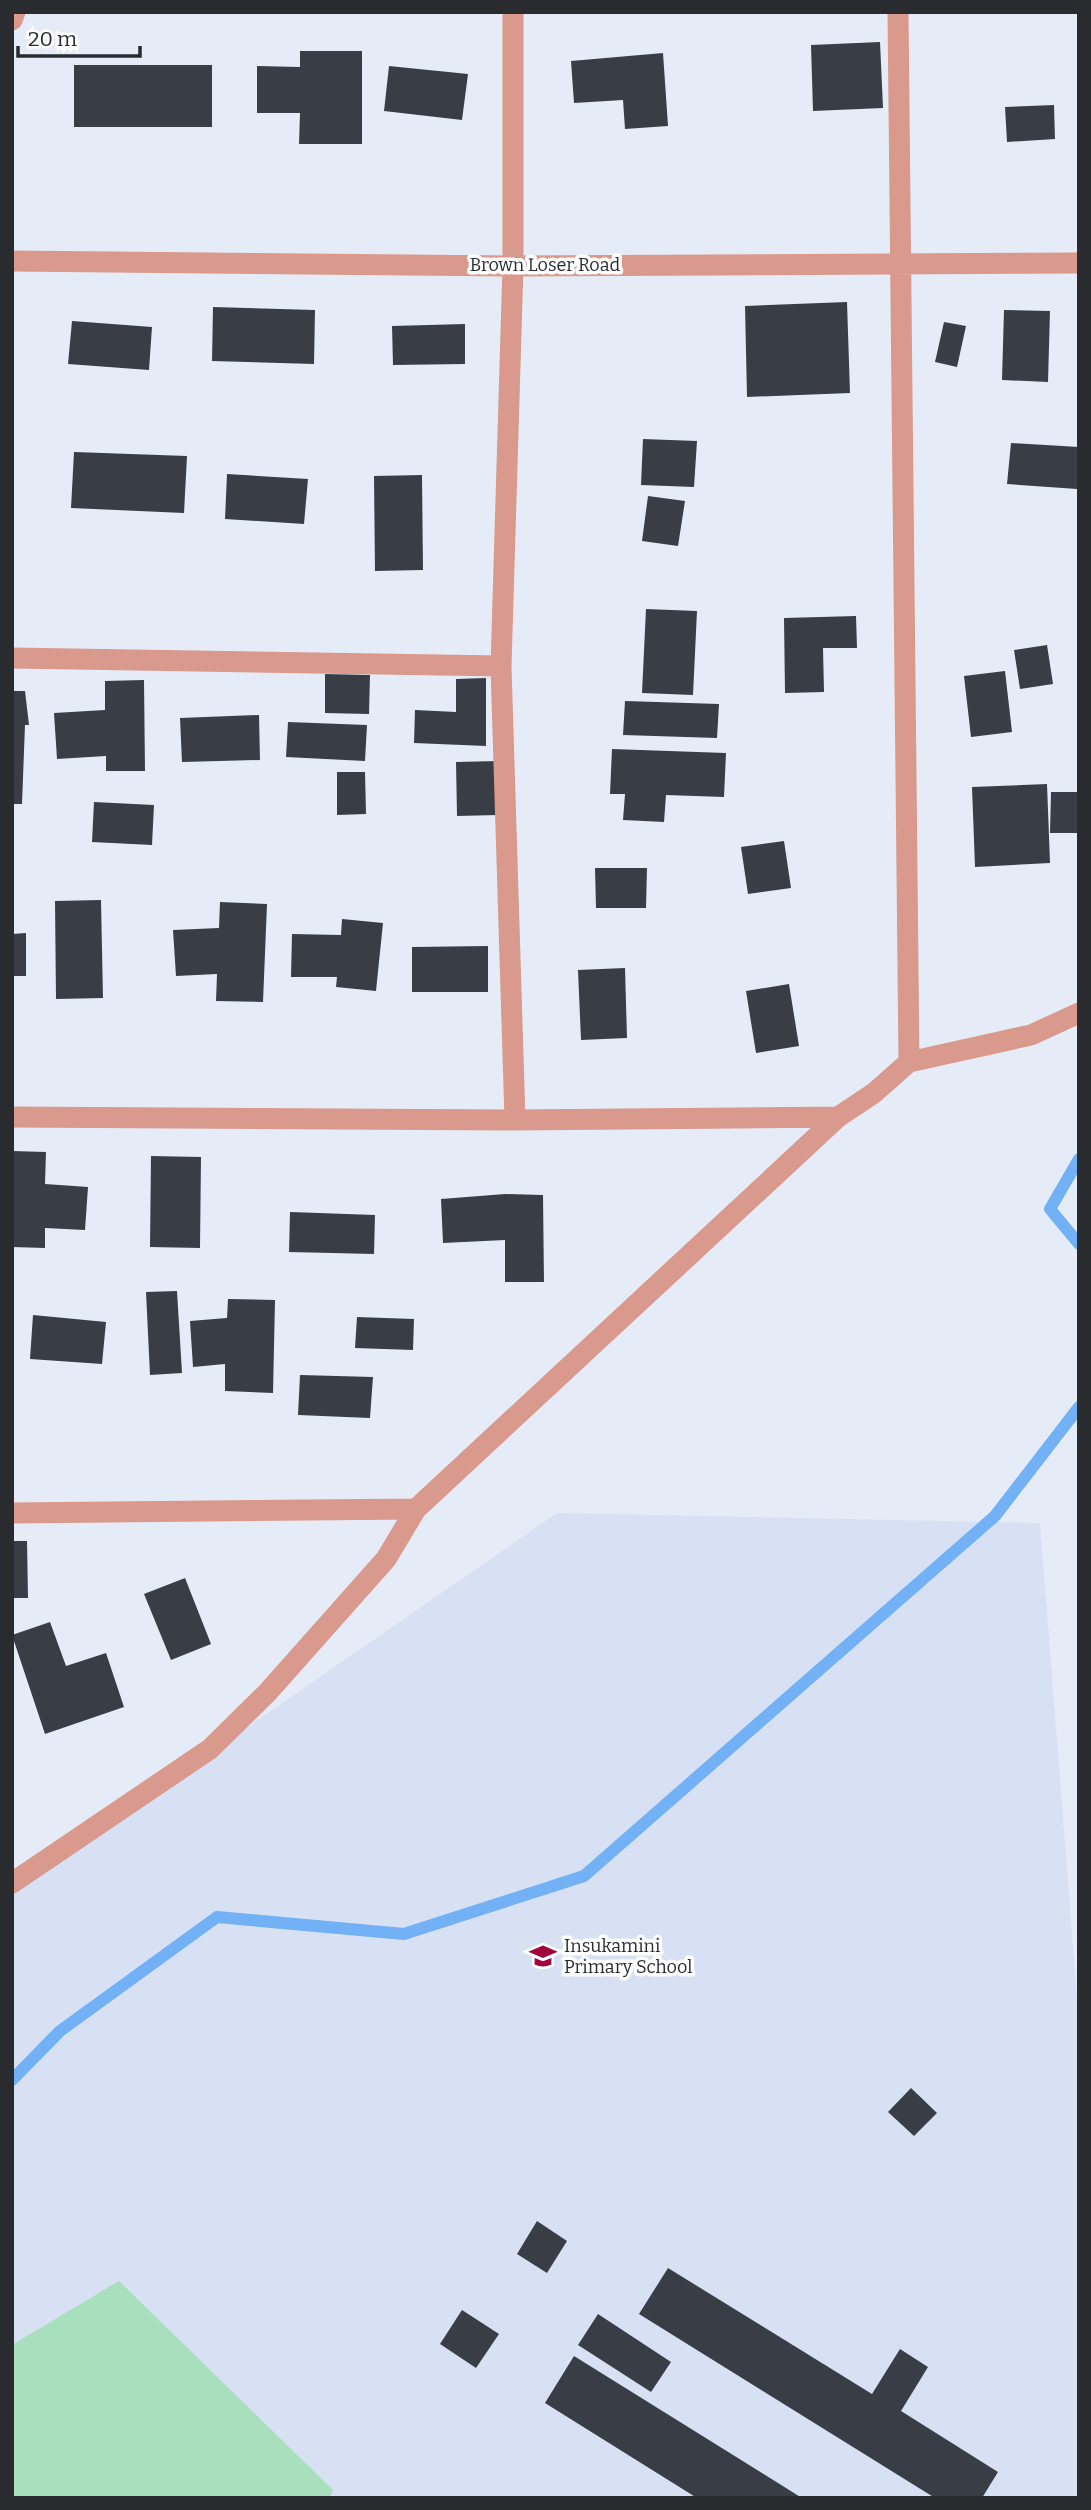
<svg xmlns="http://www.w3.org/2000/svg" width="1091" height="2510" font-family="Bitter,serif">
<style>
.built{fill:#d7e1f3}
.green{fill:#a8e0bd}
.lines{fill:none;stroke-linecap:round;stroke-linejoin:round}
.stream{stroke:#72b1f5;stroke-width:12}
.building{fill:#393e46}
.minor{stroke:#d9998c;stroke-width:21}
.labels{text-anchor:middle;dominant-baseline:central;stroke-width:7;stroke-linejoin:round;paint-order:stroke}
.street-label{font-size:18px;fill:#292b2f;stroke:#fff}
.poi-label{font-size:18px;fill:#292b2f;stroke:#fff;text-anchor:start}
</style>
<rect width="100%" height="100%" fill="#e6ecf7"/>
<path class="built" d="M557,1513L1040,1523L1079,2022V2498H12V1890Z"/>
<path class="green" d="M119,2281L333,2490L329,2498H12V2345Z"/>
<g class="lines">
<path class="stream" d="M1079,1159L1050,1209L1079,1244
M12,2080L60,2031L217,1917L404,1934L584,1876L995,1516L1079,1407"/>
</g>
<path class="building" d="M880,42L883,108L813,111L811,45Z
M300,51H362V144H299L300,113H257V66L300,67Z
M663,53L668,126L625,129L623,100L574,103L571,61Z
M74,65H212V127H74Z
M389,66L468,74L462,120L384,111Z
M1054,105L1055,139L1007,142L1005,107Z
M847,302L850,393L747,397L745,306Z
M213,307L315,310L314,364L212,361Z
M1004,310L1050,311L1048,382L1002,380Z
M72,321L152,327L149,370L68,364Z
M944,322L966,326L957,367L935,362Z
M465,324V364L393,365L392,326Z
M643,439L697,441L694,487L641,485Z
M1011,443L1079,447L1077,489L1007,484Z
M74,452L187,456L184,513L71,508Z
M227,474L308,479L304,524L225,519Z
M422,475L423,570L375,571L374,476Z
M648,496L685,501L678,546L642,541Z
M646,609L697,611L693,695L642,693Z
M856,616L857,648H823L824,692L785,693L784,618Z
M1047,645L1053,684L1020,689L1014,650Z
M1005,671L1012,732L971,737L964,676Z
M325,674L370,675L369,714L325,713Z
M486,678V746L414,743L415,710L456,712V679Z
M144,680L145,771H106V756L57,759L54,713L105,710V681Z
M12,691H25L29,725H25L22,804H12Z
M625,701L719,704L717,738L623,735Z
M259,715L260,760L182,762L180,718Z
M288,722L367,725L365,761L286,757Z
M612,749L726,753L724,797L666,795L664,822L623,820L625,794H610Z
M498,761V815L457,816L456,762Z
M337,772H365L366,814L337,815Z
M1047,784L1050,863L975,867L972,787Z
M1051,792H1079V833H1050Z
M94,802L154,805L152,845L92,842Z
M784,841L791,888L748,894L741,847Z
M595,868H647L646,908H596Z
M101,900L103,998L56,999L55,901Z
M220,902L267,904L263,1002L216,1001L217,974L176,976L173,930L219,928Z
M342,919L383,923L376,991L336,987L337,977H291L292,934L341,935Z
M26,933V976H12V934Z
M488,946V992H412V947Z
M625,968L627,1038L581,1040L578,970Z
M789,984L799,1046L756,1053L746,991Z
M12,1151L46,1152L45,1184L88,1187L85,1230L45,1228V1248L12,1247Z
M151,1156L201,1157L200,1248L150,1247Z
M505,1194L543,1195L544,1282H505V1240L443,1243L441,1199Z
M290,1212L375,1215L374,1254L289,1252Z
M177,1291L182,1373L150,1375L146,1292Z
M228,1299L275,1300L273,1393L225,1391V1364L193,1367L190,1321L227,1318Z
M33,1315L106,1322L102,1364L30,1359Z
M357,1317L414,1319L413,1350L355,1348Z
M300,1375L373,1377L370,1418L298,1415Z
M12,1541H27L28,1598H12Z
M185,1578L211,1644L171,1660L144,1594Z
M50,1622L66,1666L106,1653L124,1707L45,1734L12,1635Z
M911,2088L937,2113L914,2136L888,2112Z
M537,2221L567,2241L547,2273L517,2254Z
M668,2268L872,2394L900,2349L928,2367L901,2411L998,2472L982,2498H935L639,2314Z
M462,2310L499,2334L476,2368L440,2344Z
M598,2314L671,2362L651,2392L578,2345Z
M574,2356L802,2498H697L545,2403Z"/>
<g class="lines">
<path class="minor" d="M513,12V266L501,666L515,1120
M12,20L15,12
M12,261L513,266L1079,263
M12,658L501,666
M909,1062L1031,1035L1079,1013
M12,1117L515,1120L838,1117
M12,1513L416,1509
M12,1883L210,1749L267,1693L386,1559L416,1509L838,1117L874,1093L909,1062L898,12"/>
</g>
<defs>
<g id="school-bare" transform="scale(2.1)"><path d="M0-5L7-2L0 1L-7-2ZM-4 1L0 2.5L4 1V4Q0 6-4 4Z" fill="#a1033e" stroke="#fff" stroke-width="2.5" paint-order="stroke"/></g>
</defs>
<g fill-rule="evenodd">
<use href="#school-bare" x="543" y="1956"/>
</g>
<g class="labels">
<g class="street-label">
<text x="545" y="265">Brown Loser Road</text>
</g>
<g class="poi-label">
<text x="564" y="1946">Insukamini<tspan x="564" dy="21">Primary School</tspan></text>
</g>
</g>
<rect width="1091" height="2510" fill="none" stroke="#292b2f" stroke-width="28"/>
<path d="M18 46v10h122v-10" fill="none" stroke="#292b2f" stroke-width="3.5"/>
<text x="28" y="46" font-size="21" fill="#292b2f" stroke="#ffffff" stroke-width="5" paint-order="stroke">20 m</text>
</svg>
